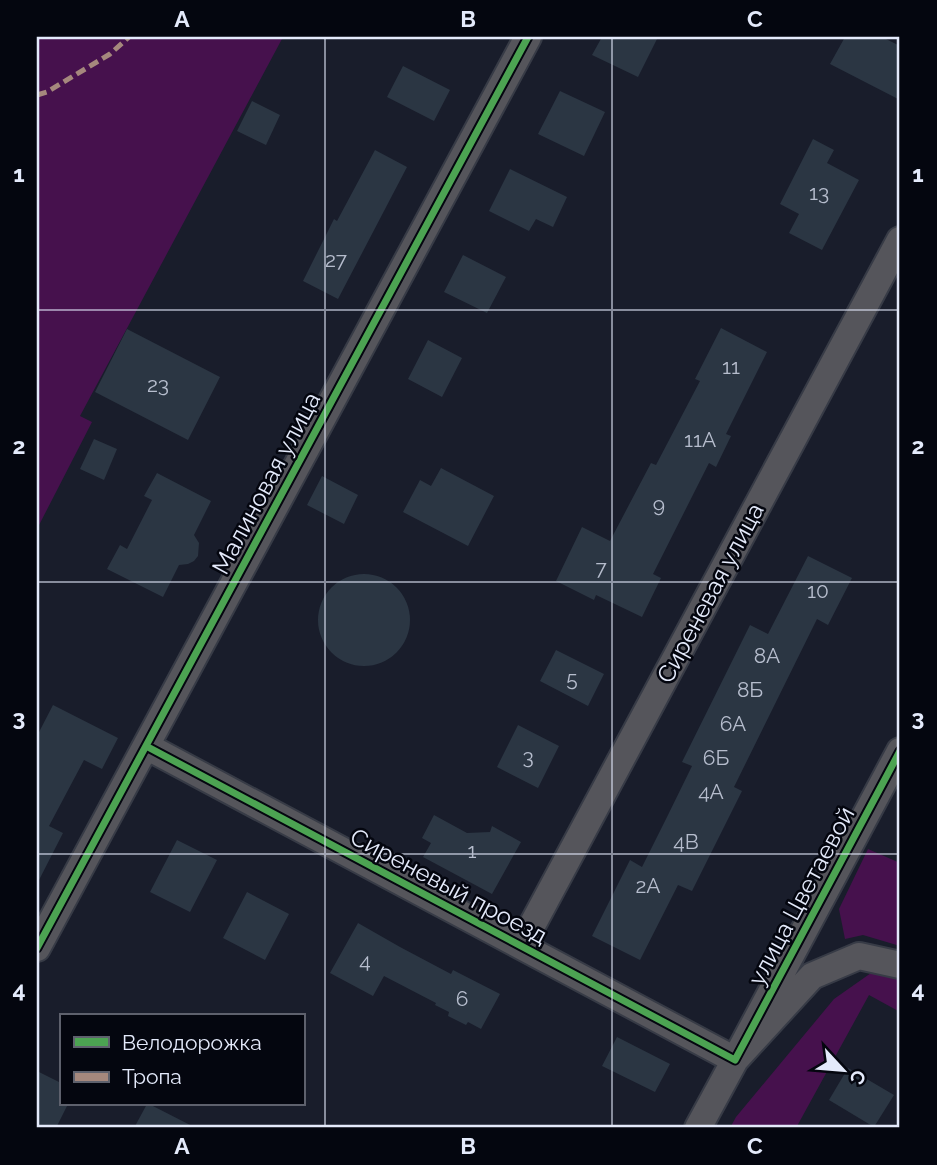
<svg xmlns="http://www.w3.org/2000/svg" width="937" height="1165" font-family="Raleway,sans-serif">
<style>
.green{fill:#46114d}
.building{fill:#2b3643}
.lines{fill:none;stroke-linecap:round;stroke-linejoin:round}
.street-casing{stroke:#373b46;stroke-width:30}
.street{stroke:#55555b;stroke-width:26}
.quiet{stroke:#a5887d;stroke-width:5;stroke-dasharray:10 5;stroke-linecap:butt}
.cycleway-casing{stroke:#04060f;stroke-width:11}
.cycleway{stroke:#4ca352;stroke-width:7}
.grid{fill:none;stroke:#e4eafb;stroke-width:2;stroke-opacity:0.55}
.labels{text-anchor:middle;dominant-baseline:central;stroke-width:5;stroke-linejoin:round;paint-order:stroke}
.number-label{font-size:21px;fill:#b6bdcd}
.street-label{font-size:24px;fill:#e4eafb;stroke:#04060f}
.neatline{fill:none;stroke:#e4eafb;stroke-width:2.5}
.grid-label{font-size:23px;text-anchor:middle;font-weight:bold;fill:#e4eafb}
</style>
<rect width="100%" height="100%" fill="#191d2b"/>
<path class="green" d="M37,37H283L80,416L92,422L37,529Z
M868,849L900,863V946L863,935L845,939L839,909Z
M871,973L900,976V1012L869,995L796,1128H730L736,1117L834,999Z"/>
<path class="building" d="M602,37H658L638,77L592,55Z
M845,37H882L900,46V100L830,64Z
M403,66L450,90L434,121L387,97Z
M560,91L605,112L584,156L538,134Z
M252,101L280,115L266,145L237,131Z
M813,139L834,150L827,163L859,180L822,250L789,233L799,214L780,204Z
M375,150L407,167L338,299L303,281L334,219L337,221Z
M510,169L567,197L553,227L536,219L529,231L489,211Z
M463,255L506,277L487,313L444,292Z
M721,328L767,352L726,434L731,436L716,467L709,463L653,574L661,578L642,617L596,595L594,600L556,581L582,527L610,541L651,463L656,465L700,381L695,379Z
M127,329L220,377L188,440L95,392Z
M428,340L462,358L442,397L408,379Z
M94,439L117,449L104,480L80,469Z
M441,468L494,496L468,546L403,512L420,480L431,486Z
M157,473L211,501L194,535L199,543L198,556L194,561L188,564L179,565L163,597L107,569L120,545L127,549L152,500L144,496Z
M322,476L358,495L344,524L307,505Z
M808,556L852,578L828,625L817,619L734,787L742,791L692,891L678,885L640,960L592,936L630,860L642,867L667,817L692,766L682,762L750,625L768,634Z
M318 620a46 46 0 1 1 92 0a46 46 0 1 1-92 0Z
M556,650L604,674L588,706L540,681Z
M53,705L118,738L102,769L84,760L49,826L63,833L37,884V736Z
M518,725L559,746L538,788L497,767Z
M434,815L467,833L490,832L492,826L521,842L492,894L423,857L431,843L422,838Z
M177,840L217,860L190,912L150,892Z
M247,892L289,914L265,960L223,938Z
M358,923L400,947L451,974L453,970L500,994L481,1029L468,1022L466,1025L448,1016L449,1012L435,1005L436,1003L384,976L373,996L330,973Z
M617,1037L670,1064L655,1092L602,1066Z
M848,1068L894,1095L874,1127L829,1100Z
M37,1071L61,1083V1104H68L56,1128H37Z
M147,1104H149L196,1128H134Z"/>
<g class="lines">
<g class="street-casing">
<path id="street" d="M146,746L735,1060L900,751
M521,946L900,240
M37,948L528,37
M698,1128L735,1060L812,976L859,956L900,965"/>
</g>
<use href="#street" class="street"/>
<path class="quiet" d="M37,95L47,92L110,54L129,37"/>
<g class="cycleway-casing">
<path id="cycleway" d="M146,746L735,1060L900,751
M37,948L528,37"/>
</g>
<use href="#cycleway" class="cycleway"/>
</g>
<path class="grid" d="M325,37V1128M612,37V1128M37,310H900M37,582H900M37,854H900"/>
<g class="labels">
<g class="number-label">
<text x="819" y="192">13</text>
<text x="336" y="259">27</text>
<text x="731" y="366">11</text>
<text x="158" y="384">23</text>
<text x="700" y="439">11А</text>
<text x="659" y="504">9</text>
<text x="601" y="567">7</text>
<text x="818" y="590">10</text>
<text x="767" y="655">8А</text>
<text x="572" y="678">5</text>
<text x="750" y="689">8Б</text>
<text x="733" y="723">6А</text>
<text x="528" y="756">3</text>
<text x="716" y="757">6Б</text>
<text x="711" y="791">4А</text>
<text x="686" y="841">4В</text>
<text x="472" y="850">1</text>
<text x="648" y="885">2А</text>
<text x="365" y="960">4</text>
<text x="462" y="998">6</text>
</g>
<g class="street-label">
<text transform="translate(266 483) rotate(-62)">Малиновая улица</text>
<text transform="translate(710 593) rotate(-62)">Сиреневая улица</text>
<text transform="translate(449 886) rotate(28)">Сиреневый проезд</text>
<text transform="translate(801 896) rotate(-62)">улица Цветаевой</text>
</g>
</g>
<rect width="937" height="1165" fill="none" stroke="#04060f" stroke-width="77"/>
<rect x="60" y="1014" width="245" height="91" fill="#04060f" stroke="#5e616d" stroke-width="2"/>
<rect x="74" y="1037" width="35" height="10" fill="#4ca352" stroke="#5e616d" stroke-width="2"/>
<text x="122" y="1050" font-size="21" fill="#e4eafb">Велодорожка</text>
<rect x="74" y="1072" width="35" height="10" fill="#a5887d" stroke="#5e616d" stroke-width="2"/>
<text x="122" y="1084" font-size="21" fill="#e4eafb">Тропа</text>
<g transform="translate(843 1070) rotate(116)" stroke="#04060f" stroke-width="5" paint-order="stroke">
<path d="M0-5L12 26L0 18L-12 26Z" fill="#e4eafb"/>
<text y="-10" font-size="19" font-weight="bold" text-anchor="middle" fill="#e4eafb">С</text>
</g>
<rect x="38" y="38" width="860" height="1088" class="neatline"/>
<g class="grid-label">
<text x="182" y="27">A</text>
<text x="468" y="27">B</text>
<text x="755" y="27">C</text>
<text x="19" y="182">1</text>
<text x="918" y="182">1</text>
<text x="19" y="454">2</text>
<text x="918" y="454">2</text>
<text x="19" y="726">3</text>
<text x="918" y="726">3</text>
<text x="19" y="998">4</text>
<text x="918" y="998">4</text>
<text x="182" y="1154">A</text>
<text x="468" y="1154">B</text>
<text x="755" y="1154">C</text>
</g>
</svg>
